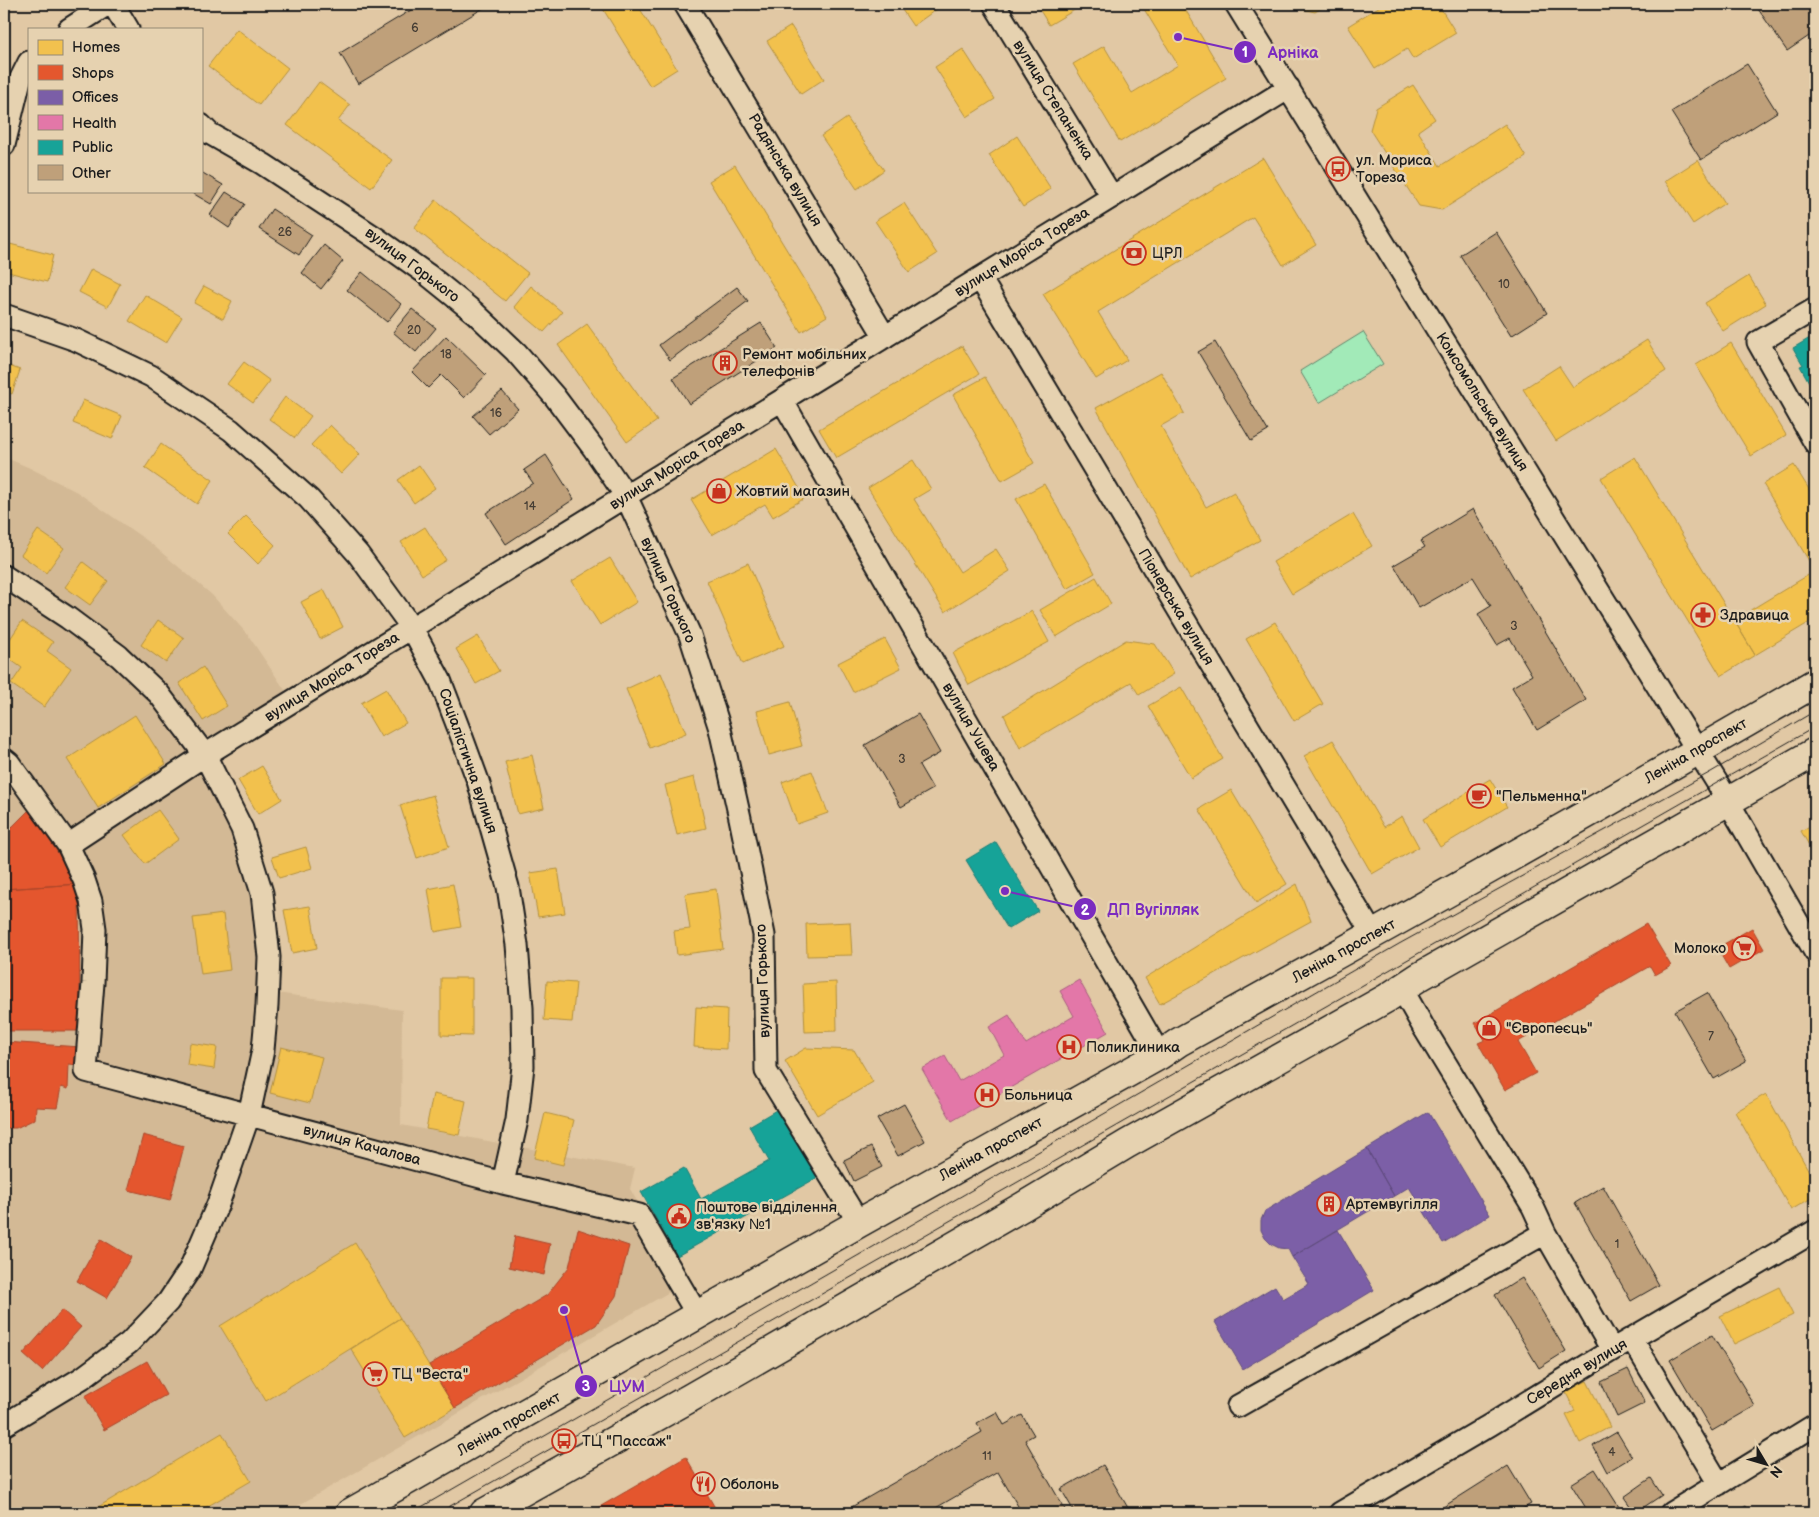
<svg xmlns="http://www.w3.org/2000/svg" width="1819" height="1517" font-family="'Balsamiq Sans',sans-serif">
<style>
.built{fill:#d3b995}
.green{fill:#a2eab8;stroke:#5f836a}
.homes{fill:#f2c14e;stroke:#b2903f}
.shops{fill:#e4572e;stroke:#a84529}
.offices{fill:#7b5ea7;stroke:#5e4a7d}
.health{fill:#e377a8;stroke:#a75c7e}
.public{fill:#17a398;stroke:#187a73}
.building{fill:#bfa07a;stroke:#1c1c1c}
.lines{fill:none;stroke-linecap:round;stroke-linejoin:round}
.minor-casing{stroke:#1c1c1c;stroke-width:25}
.major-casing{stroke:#1c1c1c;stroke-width:31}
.minor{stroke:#e6d2b0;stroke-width:21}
.major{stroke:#e6d2b0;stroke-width:28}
.tram{stroke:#1c1c1c;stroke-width:1}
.labels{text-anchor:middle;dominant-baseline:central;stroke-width:5;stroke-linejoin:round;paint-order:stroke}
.number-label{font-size:12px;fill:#453d34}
.street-label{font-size:15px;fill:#1c1c1c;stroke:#e6d2b0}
.poi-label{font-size:15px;fill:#1c1c1c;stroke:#e6d2b0;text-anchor:start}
.leader{fill:none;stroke:#7b2cbf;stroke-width:2}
.callout-dot{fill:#7b2cbf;stroke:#e6d2b0;stroke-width:2}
.mark-label{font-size:15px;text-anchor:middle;font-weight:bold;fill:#fff}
.callout-label{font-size:16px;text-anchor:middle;font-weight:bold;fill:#7b2cbf;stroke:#e6d2b0;stroke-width:5;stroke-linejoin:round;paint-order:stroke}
</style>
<rect width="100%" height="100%" fill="#e1c8a4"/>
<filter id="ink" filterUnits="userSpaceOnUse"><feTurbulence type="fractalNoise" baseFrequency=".02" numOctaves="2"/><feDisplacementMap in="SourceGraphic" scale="10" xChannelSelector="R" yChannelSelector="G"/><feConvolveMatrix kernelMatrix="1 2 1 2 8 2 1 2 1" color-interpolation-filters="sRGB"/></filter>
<g filter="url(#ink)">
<path class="built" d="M4,457L30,468L77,492L149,542L212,595L248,635L289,696L195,754L228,817L249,878L258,933L261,991L402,1010L401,1125L635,1168L630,1189L685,1283L285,1513H4Z"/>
<path class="green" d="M1363,332L1383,364L1319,403L1300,371Z"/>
<path class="homes" d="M4,4H16L4,11Z
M600,4H637L677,69L650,86Z
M742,4H757L747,10Z
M898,4H940L941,6L913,26Z
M1036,4H1082L1083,5L1049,25Z
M1141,4H1182L1226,78L1120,142L1073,64L1104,46L1132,93L1178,65Z
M1294,4H1328L1315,12L1297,8Z
M1379,4H1438L1456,33L1413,59L1407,49L1375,69L1348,26L1380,6Z
M791,26L824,79L801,94L767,41Z
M237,29L288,68L259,105L208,66Z
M963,49L995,99L967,117L935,67Z
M319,82L350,105L338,121L392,160L371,188L287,125Z
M1413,85L1435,119L1418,131L1440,166L1505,124L1526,157L1442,210L1419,206L1370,130L1376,108Z
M847,118L884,170L857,189L821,136Z
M1017,136L1051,189L1023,207L989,155Z
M1263,158L1316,245L1283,265L1253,217L1098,312L1127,360L1096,379L1043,294Z
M1698,160L1725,203L1693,224L1665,181Z
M735,165L827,316L801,332L709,181Z
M436,200L528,273L505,301L414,228Z
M904,203L937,254L909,272L875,221Z
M6,243L53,255L47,282L4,271V251Z
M91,269L120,284L108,307L79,292Z
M1749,276L1766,304L1723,331L1705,303Z
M204,286L232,301L223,319L194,303Z
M531,286L562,312L544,332L514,307Z
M145,295L182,317L166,343L129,321Z
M587,324L657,421L627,442L558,345Z
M1647,340L1666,371L1556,441L1523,389L1559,366L1573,387Z
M1731,343L1786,435L1751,456L1696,365Z
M962,346L979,374L836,458L819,429Z
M244,362L270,381L253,403L227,384Z
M4,364L20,370L12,394L4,391Z
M1161,372L1184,413L1161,426L1206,507L1234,492L1260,540L1190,579L1096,408Z
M985,377L1034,463L1002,481L953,395Z
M285,397L311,416L295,438L269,419Z
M83,400L122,416L112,439L73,423Z
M330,425L360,454L341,474L311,445Z
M161,444L213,480L197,504L145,468Z
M776,449L805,498L773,517L765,504L712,535L691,500Z
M1635,457L1755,655L1721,676L1601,478Z
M913,460L931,489L914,499L960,572L996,549L1010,571L945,612L868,488Z
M419,465L435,488L414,503L398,480Z
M1794,465L1815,499V571L1763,484Z
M1044,484L1095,573L1067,589L1016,499Z
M1353,514L1372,546L1292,594L1273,562Z
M246,516L275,545L258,564L228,534Z
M425,527L446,560L422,575L401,542Z
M38,530L64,548L46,573L21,555Z
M610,558L637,602L600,625L572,581Z
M83,562L108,581L90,605L65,587Z
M748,563L784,646L743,664L707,581Z
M1815,571V619L1755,655L1734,620Z
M1096,577L1111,604L1056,637L1040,610Z
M324,590L343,627L320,639L301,602Z
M1032,611L1049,642L969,685L953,653Z
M158,620L184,638L166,663L141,645Z
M22,621L53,642L47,651L71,668L44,707L11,684L22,668L4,655V648Z
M1275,622L1323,704L1294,721L1246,639Z
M478,636L499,671L476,684L456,649Z
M885,639L901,668L853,692L838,663Z
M1126,640L1155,644L1174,674L1139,695L1131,682L1020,748L1004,715Z
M203,667L227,706L203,721L179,683Z
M661,673L686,733L650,748L626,689Z
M1181,687L1223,759L1191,778L1148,706Z
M386,689L406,723L381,737L361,703Z
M790,702L802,746L769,755L757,711Z
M135,715L166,764L98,808L67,759Z
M1333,740L1384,827L1402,816L1419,847L1372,874L1304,756Z
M532,755L544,808L518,814L505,762Z
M262,766L282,799L258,814L238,780Z
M812,771L828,813L797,824L782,782Z
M694,777L706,828L677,835L665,785Z
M1490,779L1507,807L1440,847L1423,819Z
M1231,790L1287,884L1256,903L1199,809Z
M433,795L449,847L417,858L400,805Z
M158,810L179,839L145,864L124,835Z
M1815,823V856L1801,831Z
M306,847L312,868L279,878L272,857Z
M558,869L565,913L538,917L530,873Z
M453,884L461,927L435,932L428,889Z
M1297,884L1311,921L1160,1004L1145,978Z
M716,889L723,949L677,955L674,931L690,929L685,894Z
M310,906L317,948L292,953L284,910Z
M223,914L230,970L201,974L193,918Z
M850,922L852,955L807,956L806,924Z
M441,978H472V1036L441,1035Z
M547,981L576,983L572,1022L544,1020Z
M836,982L837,1031L805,1032L803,984Z
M696,1007L727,1009L726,1049L694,1047Z
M190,1043L217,1047L214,1069L187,1065Z
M281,1047L322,1057L310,1103L270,1093Z
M806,1048L854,1050L873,1082L817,1115L785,1061Z
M433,1094L466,1101L459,1135L426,1129Z
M1766,1094L1815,1182V1196L1791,1210L1735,1112Z
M545,1113L574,1120L563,1165L534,1158Z
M355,1243L400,1318L266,1401L220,1326Z
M1779,1287L1793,1315L1734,1344L1720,1316Z
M400,1318L455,1408L405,1438L351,1349Z
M1587,1381L1610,1427L1580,1443L1566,1415L1575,1411L1565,1391Z
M222,1433L251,1481L196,1513H88Z"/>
<path class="shops" d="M29,810L79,884L4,889V835Z
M79,884L80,1031H4V889Z
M1646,924L1671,966L1655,975L1650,966L1518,1042L1536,1073L1505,1090L1478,1043L1485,1040L1475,1023Z
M1752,928L1764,949L1729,969L1717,948Z
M4,1042L81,1047L78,1065L69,1064L68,1089L61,1087L57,1108L36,1107L35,1119L16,1128H4Z
M143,1135L184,1146L170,1200L128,1190Z
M578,1229L629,1246L616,1296L596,1325L455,1408L429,1365L547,1295L569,1267Z
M515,1236L550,1244L544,1275L509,1267Z
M101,1239L131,1257L107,1298L77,1281Z
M62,1310L81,1327L42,1371L23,1354Z
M147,1361L166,1395L104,1430L85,1396Z
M686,1457L718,1513H589Z"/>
<path class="offices" d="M1428,1112L1490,1215L1443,1243L1409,1187L1394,1196L1367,1149Z
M1367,1149L1394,1196L1292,1257L1288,1249L1279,1248L1271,1244L1265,1238L1261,1230V1220L1265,1211Z
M1338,1230L1374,1290L1243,1369L1215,1322L1275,1286L1283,1299L1309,1284L1292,1257Z"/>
<path class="health" d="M1079,980L1108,1032L952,1121L922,1069L945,1056L959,1081L1004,1055L989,1027L1009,1015L1026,1044L1074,1016L1060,991Z"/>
<path class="public" d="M1815,335V393L1800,366L1803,365L1793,348Z
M996,842L1038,911L1008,929L966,860Z
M783,1106L822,1175L677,1256L641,1192L684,1168L701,1199L769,1161L749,1126Z"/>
<path class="building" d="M149,4H164L154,11Z
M421,4H490L358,84L340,53Z
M1759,4H1815V32L1787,51L1756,6Z
M1747,64L1777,112L1701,160L1671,112Z
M201,172L223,185L211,204L189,191H201Z
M226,192L245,204L229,228L210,215Z
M272,209L312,235L299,255L259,229Z
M1496,232L1547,313L1511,336L1460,255Z
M324,245L343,261L321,289L302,273Z
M362,272L401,304L387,322L347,290Z
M737,287L748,301L670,360L659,345Z
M412,309L436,328L416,352L393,332Z
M761,323L777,348L689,404L673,378Z
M446,336L486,375L464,398L441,375L428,388L412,372Z
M1215,342L1268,431L1251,441L1198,352Z
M502,391L518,409L489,434L473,416Z
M546,455L574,499L506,544L486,513L533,483L524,470Z
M1473,509L1586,700L1537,730L1512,687L1532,675L1510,638L1497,645L1478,614L1491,606L1473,577L1419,608L1394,565L1425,547L1421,541Z
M918,714L940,753L919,765L933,789L901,807L865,745Z
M1707,993L1746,1061L1714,1079L1675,1011Z
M904,1104L925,1141L898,1156L877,1119Z
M871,1147L882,1167L854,1181L844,1160Z
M1603,1186L1659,1285L1631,1301L1575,1203Z
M1522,1278L1566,1351L1539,1368L1495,1295Z
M1712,1335L1755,1406L1712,1431L1670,1360Z
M1628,1369L1645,1403L1617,1417L1601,1382Z
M997,1412L1004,1425L1022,1415L1034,1435L1025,1440L1067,1513H1022L998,1472L927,1513H841L982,1432L977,1423Z
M1617,1432L1632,1457L1607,1472L1593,1446Z
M1103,1465L1131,1513H1075L1061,1489Z
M1508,1466L1531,1504L1515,1513H1443L1440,1509Z
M1595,1469L1619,1507L1609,1513H1589L1571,1484Z
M1651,1478L1662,1495L1635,1513L1624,1497Z
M1746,1506L1751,1513H1735Z"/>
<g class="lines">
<g class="minor-casing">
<path id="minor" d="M113,4L128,29
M685,4L885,337
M994,4L1112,197
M1236,4L1718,784L1815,952
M69,29L108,4
M201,125L209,133L263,164L376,238L428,275L475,313L516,352L555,397L594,449L626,496L690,635L720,729L740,818L764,935L766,1071L859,1223
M4,145L20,80L29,62
M980,278L1373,935
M1815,309L1758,342L1815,443
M4,315L76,340L151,376L231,430L309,499L358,554L412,628L440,680L460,732L478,781L508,887L517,945L522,1008L523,1066L517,1120L503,1183
M782,400L1160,1055
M4,576L68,618L119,656L159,694L205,755L242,829L262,893L269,957L267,1006L263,1050L249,1115L218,1204L190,1269L168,1302L129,1343L82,1378L4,1425
M4,759L9,763L68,845L84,880L91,901L95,929L93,983L86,1071L503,1183L639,1215L698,1316
M68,845L205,755L1289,88
M1402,989L1424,1028L1533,1207L1545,1233L1612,1350
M1632,1339L1719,1484
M1238,1406L1545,1233
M1340,1513L1490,1425L1612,1350L1815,1231
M1671,1513L1815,1425"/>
</g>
<g class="major-casing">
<path id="major" d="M350,1513L859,1223L1160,1055L1179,1042C1393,924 1605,805 1815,683
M484,1513L690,1398L1022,1207L1127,1144L1387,998L1419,977L1815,752"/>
</g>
<use href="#minor" class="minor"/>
<use href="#major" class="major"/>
<path class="tram" d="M411,1513L1399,944L1711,772L1815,711
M438,1513L1815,727"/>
</g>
</g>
<defs>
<g id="bus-ring" transform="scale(1.25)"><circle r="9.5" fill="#e6d2b0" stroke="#c8321e" stroke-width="1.5"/><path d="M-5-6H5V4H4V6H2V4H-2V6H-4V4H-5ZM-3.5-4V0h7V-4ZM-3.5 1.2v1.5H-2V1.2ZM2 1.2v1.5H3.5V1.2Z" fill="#c8321e"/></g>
<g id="bank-ring" transform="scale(1.25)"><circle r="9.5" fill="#e6d2b0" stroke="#c8321e" stroke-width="1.5"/><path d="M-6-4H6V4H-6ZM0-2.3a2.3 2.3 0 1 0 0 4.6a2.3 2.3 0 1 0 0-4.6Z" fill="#c8321e"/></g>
<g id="building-ring" transform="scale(1.25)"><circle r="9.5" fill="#e6d2b0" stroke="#c8321e" stroke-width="1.5"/><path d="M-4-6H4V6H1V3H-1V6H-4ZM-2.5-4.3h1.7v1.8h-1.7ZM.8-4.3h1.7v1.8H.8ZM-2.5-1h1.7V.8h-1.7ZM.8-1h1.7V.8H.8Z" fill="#c8321e"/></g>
<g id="shop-ring" transform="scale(1.25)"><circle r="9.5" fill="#e6d2b0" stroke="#c8321e" stroke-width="1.5"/><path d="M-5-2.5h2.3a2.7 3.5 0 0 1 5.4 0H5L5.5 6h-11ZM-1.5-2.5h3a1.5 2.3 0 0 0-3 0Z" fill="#c8321e"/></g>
<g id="pharmacy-ring" transform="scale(1.25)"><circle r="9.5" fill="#e6d2b0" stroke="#c8321e" stroke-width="1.5"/><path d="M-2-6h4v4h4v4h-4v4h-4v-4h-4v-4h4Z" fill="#c8321e"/></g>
<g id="cafe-ring" transform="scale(1.25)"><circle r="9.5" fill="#e6d2b0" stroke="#c8321e" stroke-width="1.5"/><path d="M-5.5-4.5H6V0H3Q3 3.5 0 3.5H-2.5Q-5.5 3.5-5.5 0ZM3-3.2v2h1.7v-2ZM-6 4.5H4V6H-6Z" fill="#c8321e"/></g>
<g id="supermarket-ring" transform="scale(1.25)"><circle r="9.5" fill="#e6d2b0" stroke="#c8321e" stroke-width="1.5"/><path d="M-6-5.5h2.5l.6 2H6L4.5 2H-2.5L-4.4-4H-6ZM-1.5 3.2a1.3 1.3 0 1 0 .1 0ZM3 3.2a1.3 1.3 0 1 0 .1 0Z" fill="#c8321e"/></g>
<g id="hospital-ring" transform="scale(1.25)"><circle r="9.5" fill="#e6d2b0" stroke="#c8321e" stroke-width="1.5"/><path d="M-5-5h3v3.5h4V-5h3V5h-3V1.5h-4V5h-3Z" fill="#c8321e"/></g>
<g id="civic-ring" transform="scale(1.25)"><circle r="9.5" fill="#e6d2b0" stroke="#c8321e" stroke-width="1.5"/><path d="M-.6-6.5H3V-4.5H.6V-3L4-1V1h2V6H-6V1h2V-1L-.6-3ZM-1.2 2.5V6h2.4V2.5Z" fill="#c8321e"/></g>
<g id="restaurant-ring" transform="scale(1.25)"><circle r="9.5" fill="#e6d2b0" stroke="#c8321e" stroke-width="1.5"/><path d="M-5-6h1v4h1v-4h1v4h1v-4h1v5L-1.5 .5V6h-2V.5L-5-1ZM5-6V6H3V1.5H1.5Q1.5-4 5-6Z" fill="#c8321e"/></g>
</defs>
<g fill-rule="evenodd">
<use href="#bus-ring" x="1338" y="169"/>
<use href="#bank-ring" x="1134" y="253"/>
<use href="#building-ring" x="725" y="363"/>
<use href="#shop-ring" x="719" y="491"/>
<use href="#pharmacy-ring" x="1703" y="615"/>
<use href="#cafe-ring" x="1479" y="796"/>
<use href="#supermarket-ring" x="1744" y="948"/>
<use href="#shop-ring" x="1489" y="1028"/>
<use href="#hospital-ring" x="1069" y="1047"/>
<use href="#hospital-ring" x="987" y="1095"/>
<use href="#building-ring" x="1329" y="1204"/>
<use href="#civic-ring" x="679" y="1216"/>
<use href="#supermarket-ring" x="375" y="1374"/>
<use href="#bus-ring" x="564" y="1441"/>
<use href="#restaurant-ring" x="703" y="1484"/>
</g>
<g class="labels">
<g class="number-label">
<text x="415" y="28">6</text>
<text x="285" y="232">26</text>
<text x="1504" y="284">10</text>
<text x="414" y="330">20</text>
<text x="446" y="354">18</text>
<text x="496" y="413">16</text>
<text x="530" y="506">14</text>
<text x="1514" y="626">3</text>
<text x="902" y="759">3</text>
<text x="1711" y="1036">7</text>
<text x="1617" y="1244">1</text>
<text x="1612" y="1452">4</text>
<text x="987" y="1456">11</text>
</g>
<g class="street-label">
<text transform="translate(1053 100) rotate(58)">вулиця Степаненка</text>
<text transform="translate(785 170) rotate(59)">Радянська вулиця</text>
<text transform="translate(1022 252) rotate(-32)">вулиця Моріса Тореза</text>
<text transform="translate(412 265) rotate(37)">вулиця Горького</text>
<text transform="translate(1482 402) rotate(58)">Комсомольська вулиця</text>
<text transform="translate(677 465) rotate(-32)">вулиця Моріса Тореза</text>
<text transform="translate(668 590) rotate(66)">вулиця Горького</text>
<text transform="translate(1176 607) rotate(59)">Піонерська вулиця</text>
<text transform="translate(332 677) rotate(-32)">вулиця Моріса Тореза</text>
<text transform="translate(971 727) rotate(60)">вулиця Ушева</text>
<text transform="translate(1696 751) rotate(-30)">Леніна проспект</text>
<text transform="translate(468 761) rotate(71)">Соціалістична вулиця</text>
<text transform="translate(1344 951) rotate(-29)">Леніна проспект</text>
<text transform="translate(763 981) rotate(-92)">вулиця Горького</text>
<text transform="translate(362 1145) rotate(15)">вулиця Качалова</text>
<text transform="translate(991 1149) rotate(-29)">Леніна проспект</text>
<text transform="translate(1577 1372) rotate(-31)">Середня вулиця</text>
<text transform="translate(509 1424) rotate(-29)">Леніна проспект</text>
</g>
<g class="poi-label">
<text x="1356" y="160">ул. Мориса<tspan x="1356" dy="17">Тореза</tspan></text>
<text x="1152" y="253">ЦРЛ</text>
<text x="742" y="354">Ремонт мобільних<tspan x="742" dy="17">телефонів</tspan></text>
<text x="736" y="491">Жовтий магазин</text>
<text x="1720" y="615">Здравица</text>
<text x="1496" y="796">"Пельменна"</text>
<text x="1726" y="948" text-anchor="end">Молоко</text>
<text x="1506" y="1028">"Європеєць"</text>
<text x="1086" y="1047">Поликлиника</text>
<text x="1004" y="1095">Больница</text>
<text x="1346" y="1204">Артемвугілля</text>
<text x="696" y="1207">Поштове відділення<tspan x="696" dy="17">зв'язку №1</tspan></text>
<text x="392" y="1374">ТЦ "Веста"</text>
<text x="582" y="1441">ТЦ "Пассаж"</text>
<text x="720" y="1484">Оболонь</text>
</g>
</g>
<path class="leader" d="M1178 37L1245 52M1005 891L1085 909M564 1310L586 1386"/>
<g class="callout-dot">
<circle cx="1178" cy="37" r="5"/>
<circle cx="1005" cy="891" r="5"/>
<circle cx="564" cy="1310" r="5"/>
<circle cx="1245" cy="52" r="12"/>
<circle cx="1085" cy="909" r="12"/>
<circle cx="586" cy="1386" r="12"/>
</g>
<g class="mark-label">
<text x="1245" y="57">1</text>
<text x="1085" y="915">2</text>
<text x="586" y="1391">3</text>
</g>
<g class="callout-label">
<text x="1293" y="58">Арніка</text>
<text x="1153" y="915">ДП Вугілляк</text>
<text x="627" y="1392">ЦУМ</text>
</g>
<rect width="1819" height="1517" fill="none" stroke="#e6d2b0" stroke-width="20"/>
<rect x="10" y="10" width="1799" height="1497" fill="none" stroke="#1c1c1c" stroke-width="2" filter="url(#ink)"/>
<rect x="28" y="28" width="175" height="165" fill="#e6d2b0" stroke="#958975"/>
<rect x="38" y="40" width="25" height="15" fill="#f2c14e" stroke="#958975"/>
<text x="72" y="52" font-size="15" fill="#1c1c1c">Homes</text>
<rect x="38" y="65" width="25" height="15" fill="#e4572e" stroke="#958975"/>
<text x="72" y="78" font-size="15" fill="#1c1c1c">Shops</text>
<rect x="38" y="90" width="25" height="15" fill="#7b5ea7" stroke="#958975"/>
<text x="72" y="102" font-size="15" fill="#1c1c1c">Offices</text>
<rect x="38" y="115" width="25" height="15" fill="#e377a8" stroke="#958975"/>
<text x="72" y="128" font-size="15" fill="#1c1c1c">Health</text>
<rect x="38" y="140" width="25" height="15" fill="#17a398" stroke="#958975"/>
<text x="72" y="152" font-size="15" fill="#1c1c1c">Public</text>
<rect x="38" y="165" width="25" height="15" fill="#bfa07a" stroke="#958975"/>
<text x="72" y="178" font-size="15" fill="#1c1c1c">Other</text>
<g transform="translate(1766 1464) rotate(128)" stroke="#e6d2b0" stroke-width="4" paint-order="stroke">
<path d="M0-4L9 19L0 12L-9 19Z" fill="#1c1c1c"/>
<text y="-8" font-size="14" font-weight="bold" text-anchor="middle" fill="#1c1c1c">N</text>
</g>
</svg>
